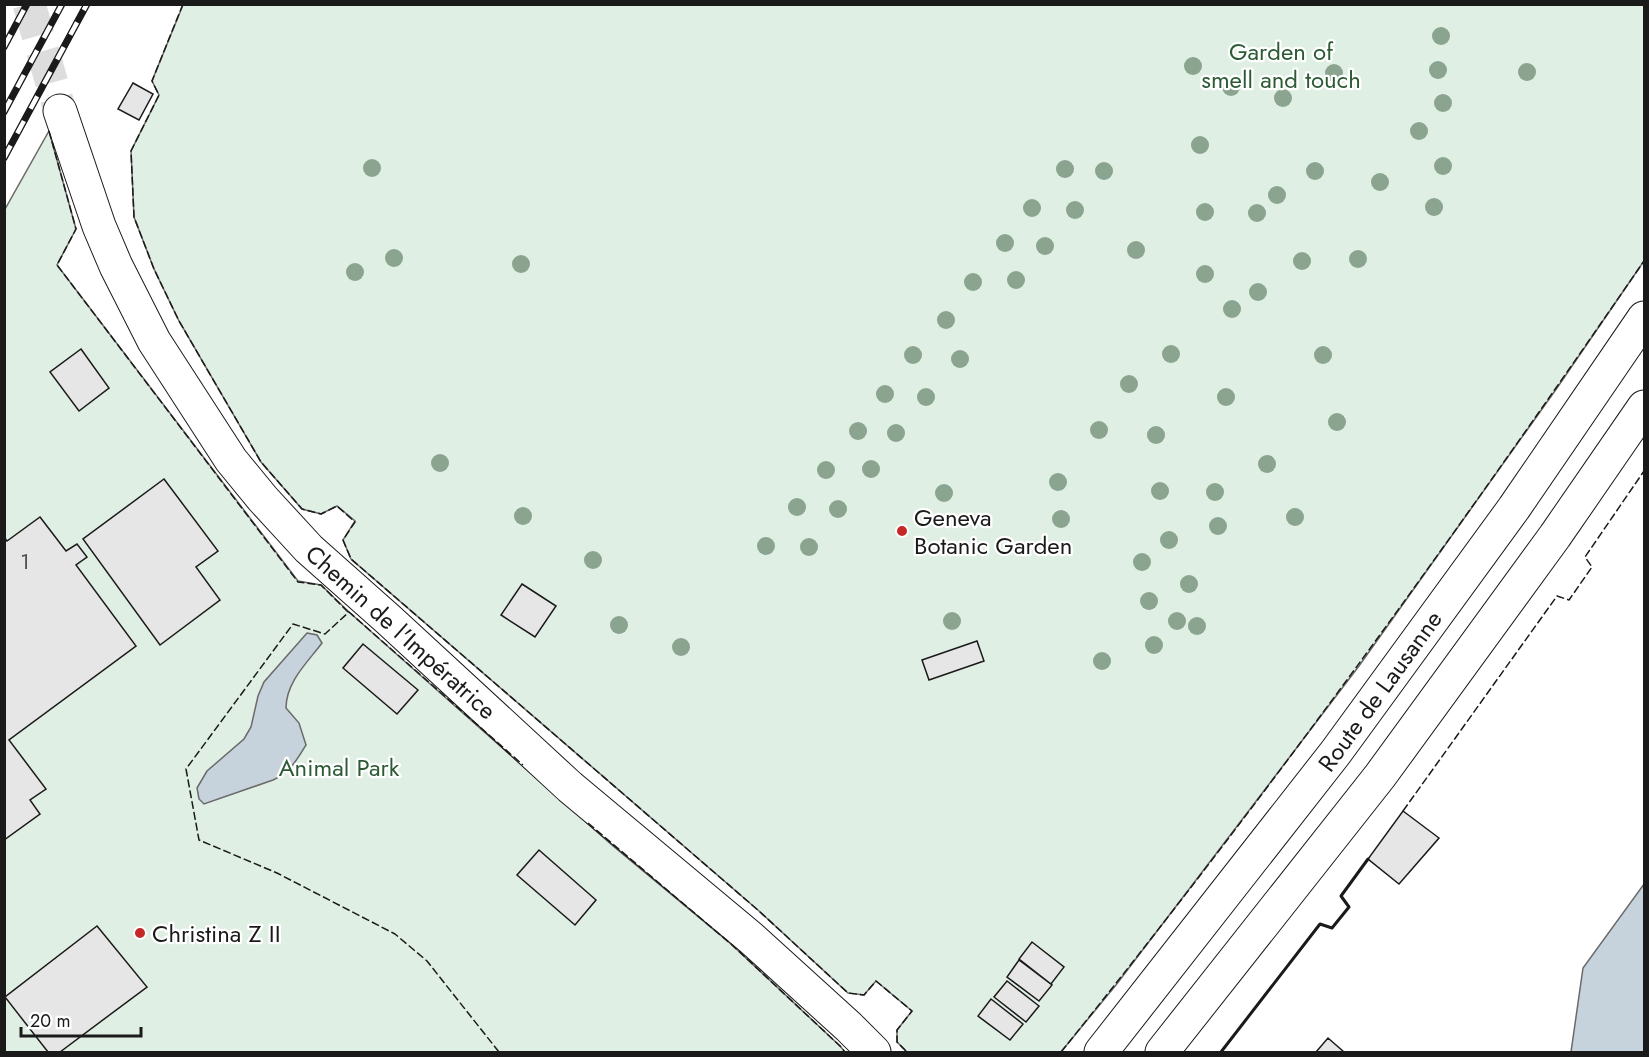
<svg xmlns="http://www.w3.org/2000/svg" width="1649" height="1057" font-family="Jost,sans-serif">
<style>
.green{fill:#e0efe3;stroke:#6a6a6a;stroke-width:1.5}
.water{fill:#c6d2dc;stroke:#6a6a6a;stroke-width:1.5}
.building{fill:#e6e6e6;stroke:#1a1a1a;stroke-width:1.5}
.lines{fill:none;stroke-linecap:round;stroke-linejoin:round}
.minor-tunnel{stroke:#ddd;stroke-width:33;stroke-dasharray:33 16;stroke-linecap:butt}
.minor-casing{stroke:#1a1a1a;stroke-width:35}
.major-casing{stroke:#1a1a1a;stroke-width:35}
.minor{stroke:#fff;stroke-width:33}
.major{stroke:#fff;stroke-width:33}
.rail-casing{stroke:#1a1a1a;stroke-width:7}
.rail{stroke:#fff;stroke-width:4.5;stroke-dasharray:14;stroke-linecap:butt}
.fence{stroke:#1a1a1a;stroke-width:1.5;stroke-dasharray:8 3;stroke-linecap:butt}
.wall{stroke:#1a1a1a;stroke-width:3}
.tree{fill:#8aa48f}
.poi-dot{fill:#c62828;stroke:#fff;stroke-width:2}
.labels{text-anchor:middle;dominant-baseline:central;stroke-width:4.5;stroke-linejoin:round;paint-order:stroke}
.number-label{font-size:21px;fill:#4d4d4d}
.park-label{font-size:24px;fill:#2b5a34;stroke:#fff}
.poi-label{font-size:24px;fill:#1a1a1a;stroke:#fff;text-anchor:start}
.street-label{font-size:24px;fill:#1a1a1a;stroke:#fff}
</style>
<rect width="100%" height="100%" fill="#fff"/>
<path class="green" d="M183,5H1644V261L1557,388L1359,666L1116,985L1061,1052H907L897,1042V1030L912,1011L876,981L864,995L848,993L759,911L351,559L343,540L355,521L337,506L321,514L302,509L261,462L179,321L154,269L134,217L131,151L159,95L152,81Z
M49,131L76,229L57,265L298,581L321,585L349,612L613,846L731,944L840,1046L845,1052H5L4,211Z"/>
<path class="water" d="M307,633L317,635L322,643C307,663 286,682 286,708L299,723L306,745C297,760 290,772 273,780L204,804L199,799L197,788L207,771L244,739L251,727L258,696L264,682Z
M1644,884V1052H1571L1583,968Z"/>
<path class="building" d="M133,83L153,94L139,120L118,109Z
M81,349L109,388L79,411L50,372Z
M164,479L218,551L196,567L220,600L160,645L83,539Z
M40,517L66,551L77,544L87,557L76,565L136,646L9,740L46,789L30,800L40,814L4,840V537L7,541Z
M522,584L556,606L535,637L501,615Z
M977,641L984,661L929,680L922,660Z
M363,644L418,690L397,714L343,668Z
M1403,811L1439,838L1399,884L1368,859Z
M539,850L596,900L575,925L517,875Z
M97,926L147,987L60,1052H48L5,997Z
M1032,942L1064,967L1051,984L1019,959Z
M1019,960L1052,985L1039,1001L1007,977Z
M1007,981L1039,1006L1026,1022L994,997Z
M991,999L1023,1024L1010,1040L978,1016Z
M1328,1038L1344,1052H1316Z"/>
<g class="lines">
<path class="minor-tunnel" d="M29,4L60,111"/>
<g class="minor-casing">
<path id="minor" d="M60,111L99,226L116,266L154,341L231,460L263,499L309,549L389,620L570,787L751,938L849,1027L874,1052"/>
</g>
<g class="major-casing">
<path id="major" d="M1101,1052L1336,752L1514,508L1644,318
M1162,1052L1380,776L1555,536L1644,407"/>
</g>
<use href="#minor" class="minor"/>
<use href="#major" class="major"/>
<g class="rail-casing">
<path id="rail" d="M4,47L27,4
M4,112L62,4
M4,158L87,4"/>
</g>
<use href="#rail" class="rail"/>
<path class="fence" d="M183,4L152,81L159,95L131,151L134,217L154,269L179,321L261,462L302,509L321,514L337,506L355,522L343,540L351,559L759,911L848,993L864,995L876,981L912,1011L897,1030V1042L907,1052
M49,131L76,229L57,265L298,582L321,585L349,613
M1403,811L1557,596L1569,600L1592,567L1585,557L1644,471
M588,823L731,944L840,1046L845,1052
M499,1052L427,961L395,934L277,873L199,840L186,769L293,624L325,634L349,612L523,765
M1061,1052C1267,797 1458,531 1644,261"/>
<path class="wall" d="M1221,1052L1320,924L1332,928L1349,907L1341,896L1368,859"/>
</g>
<g class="tree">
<circle cx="1441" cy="36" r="9"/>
<circle cx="1193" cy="66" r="9"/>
<circle cx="1438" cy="70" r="9"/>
<circle cx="1527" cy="72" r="9"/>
<circle cx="1334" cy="73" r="9"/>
<circle cx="1231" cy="87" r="9"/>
<circle cx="1283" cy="98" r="9"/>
<circle cx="1443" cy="103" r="9"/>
<circle cx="1419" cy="131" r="9"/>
<circle cx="1200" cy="145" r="9"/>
<circle cx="1443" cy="166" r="9"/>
<circle cx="372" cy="168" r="9"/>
<circle cx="1065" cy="169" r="9"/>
<circle cx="1104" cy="171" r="9"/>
<circle cx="1315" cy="171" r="9"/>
<circle cx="1380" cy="182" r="9"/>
<circle cx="1277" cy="195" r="9"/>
<circle cx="1434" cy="207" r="9"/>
<circle cx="1032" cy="208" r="9"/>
<circle cx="1075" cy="210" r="9"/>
<circle cx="1205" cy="212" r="9"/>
<circle cx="1257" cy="213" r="9"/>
<circle cx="1005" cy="243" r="9"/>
<circle cx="1045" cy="246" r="9"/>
<circle cx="1136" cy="250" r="9"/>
<circle cx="394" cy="258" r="9"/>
<circle cx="1358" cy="259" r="9"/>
<circle cx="1302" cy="261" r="9"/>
<circle cx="521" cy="264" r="9"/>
<circle cx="355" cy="272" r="9"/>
<circle cx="1205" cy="274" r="9"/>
<circle cx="1016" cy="280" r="9"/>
<circle cx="973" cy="282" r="9"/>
<circle cx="1258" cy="292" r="9"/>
<circle cx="1232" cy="309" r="9"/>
<circle cx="946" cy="320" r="9"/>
<circle cx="1171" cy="354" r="9"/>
<circle cx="913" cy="355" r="9"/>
<circle cx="1323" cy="355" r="9"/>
<circle cx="960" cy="359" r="9"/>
<circle cx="1129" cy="384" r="9"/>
<circle cx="885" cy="394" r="9"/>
<circle cx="926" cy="397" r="9"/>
<circle cx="1226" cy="397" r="9"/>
<circle cx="1337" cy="422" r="9"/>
<circle cx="1099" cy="430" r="9"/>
<circle cx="858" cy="431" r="9"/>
<circle cx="896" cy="433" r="9"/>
<circle cx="1156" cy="435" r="9"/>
<circle cx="440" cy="463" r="9"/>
<circle cx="1267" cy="464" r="9"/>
<circle cx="871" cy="469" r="9"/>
<circle cx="826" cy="470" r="9"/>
<circle cx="1058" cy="482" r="9"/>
<circle cx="1160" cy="491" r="9"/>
<circle cx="1215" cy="492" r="9"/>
<circle cx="944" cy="493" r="9"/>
<circle cx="797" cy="507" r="9"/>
<circle cx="838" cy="509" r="9"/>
<circle cx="523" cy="516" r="9"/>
<circle cx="1295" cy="517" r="9"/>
<circle cx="1061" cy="519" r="9"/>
<circle cx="1218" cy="526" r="9"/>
<circle cx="1169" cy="540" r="9"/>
<circle cx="766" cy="546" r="9"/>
<circle cx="809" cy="547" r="9"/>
<circle cx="593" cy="560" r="9"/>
<circle cx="1142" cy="562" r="9"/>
<circle cx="1189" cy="584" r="9"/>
<circle cx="1149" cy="601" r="9"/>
<circle cx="952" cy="621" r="9"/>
<circle cx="1177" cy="621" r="9"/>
<circle cx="619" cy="625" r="9"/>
<circle cx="1197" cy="626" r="9"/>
<circle cx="1154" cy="645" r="9"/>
<circle cx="681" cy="647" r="9"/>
<circle cx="1102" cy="661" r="9"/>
</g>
<g class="poi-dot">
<circle cx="902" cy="531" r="6"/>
<circle cx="140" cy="933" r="6"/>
</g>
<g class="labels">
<g class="number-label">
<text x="25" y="562">1</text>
</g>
<g class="park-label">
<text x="1281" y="51">Garden of<tspan x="1281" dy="28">smell and touch</tspan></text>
<text x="339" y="767">Animal Park</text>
</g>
<g class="poi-label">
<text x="914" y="517">Geneva<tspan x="914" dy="28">Botanic Garden</tspan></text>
<text x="152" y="933">Christina Z II</text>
</g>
<g class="street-label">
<text transform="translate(401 632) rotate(42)">Chemin de l'Impératrice</text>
<text transform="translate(1380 691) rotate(-54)">Route de Lausanne</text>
</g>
</g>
<rect width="1649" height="1057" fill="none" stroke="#1a1a1a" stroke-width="12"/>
<path d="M21 1027v9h120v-9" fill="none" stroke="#1a1a1a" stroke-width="3"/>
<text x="30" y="1027" font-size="18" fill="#1a1a1a" stroke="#ffffff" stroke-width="4.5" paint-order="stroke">20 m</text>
</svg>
